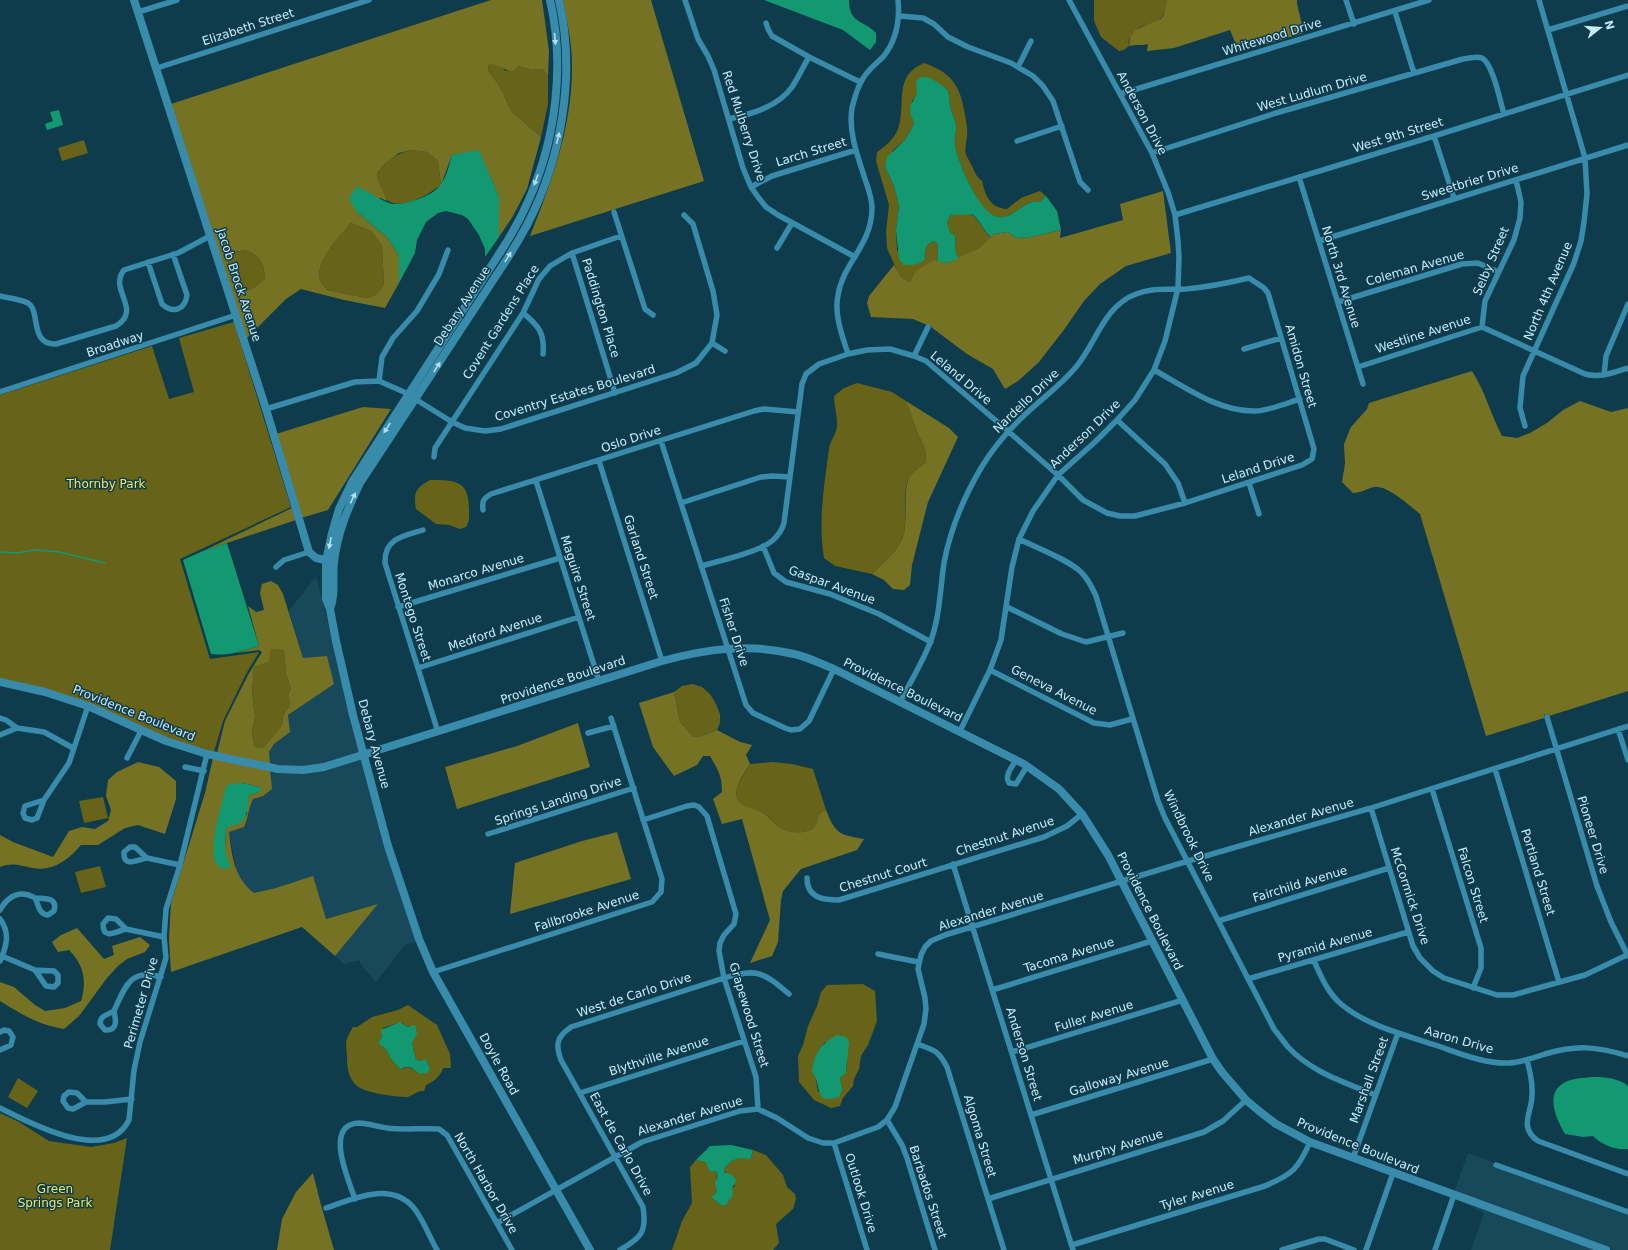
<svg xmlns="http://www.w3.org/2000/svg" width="1628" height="1250" font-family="'DejaVu Sans',sans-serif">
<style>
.built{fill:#17495b}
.green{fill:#676318;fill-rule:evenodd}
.forest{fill:#767224;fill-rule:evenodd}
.water{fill:#129972}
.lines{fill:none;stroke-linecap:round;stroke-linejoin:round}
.stream{stroke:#129972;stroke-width:1.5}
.street{stroke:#388baa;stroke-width:5.5}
.secondary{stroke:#388baa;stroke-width:8}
.oneway{fill:#b1def1}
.labels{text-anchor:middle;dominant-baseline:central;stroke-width:3;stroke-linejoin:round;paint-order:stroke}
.street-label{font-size:12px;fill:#c6edfd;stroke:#0f3c4c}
.park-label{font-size:12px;fill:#efe864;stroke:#0f3c4c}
</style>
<rect width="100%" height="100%" fill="#0f3c4c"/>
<path class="built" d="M316,576L331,632L360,753L324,764L303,767L270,764L269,752L274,744L290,732L288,715L334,684L303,658L289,611Z
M362,758L417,942L405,945L376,982L362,966L359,960L344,964L335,956L378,904L326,919L276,888L254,893L245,885L237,873L229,832L244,827L248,819L250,805L253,799L263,796L270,769L278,771Z
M1468,1153L1494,1163L1493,1166L1628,1215V1250H1613L1454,1193Z
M1456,1199L1598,1250H1471L1484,1213Z"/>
<path class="green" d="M1094,0H1167C1166,6 1165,13 1161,18C1153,28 1141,22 1132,34C1129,38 1128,41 1129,46L1124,50L1119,51L1101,37L1094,21Z
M924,63C951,72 961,86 965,115C966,121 968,129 967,136C965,153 963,150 972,166C975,172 976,177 982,181C985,195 990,208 1007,209L1021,198L1040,191L1046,196L1040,202C1024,198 1014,220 997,217C979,214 958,162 955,145C954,139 957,132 956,126C956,120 952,115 951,109C949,103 950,97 948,90L932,80L912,101L911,116L914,123L912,128L905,140L893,150L885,167L894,186L899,206L896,230L897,251L925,259C924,250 926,244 934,241L937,243C939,249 937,255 938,261L935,260L914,275L910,282L905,281L898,273L887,248L886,232L889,205L876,161L877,152C886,146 894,139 898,129C907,103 892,77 924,63Z
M489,64H496L506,71L518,66L532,70L542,69L548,75V104L541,137L512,112L500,87L488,70Z
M84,140L88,153L62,161L58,148Z
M412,150L427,152L438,161L441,185C416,204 379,220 377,173C389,160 395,154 412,150Z
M961,213L965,215L971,214C980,220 982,230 991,237L979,248L959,258L956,254L955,236L950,232L947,222L951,215Z
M351,223L371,231L382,246L384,285L377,294L367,298L327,290C325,287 321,283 320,280C315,261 340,236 351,223Z
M245,250C261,256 264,263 265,279L252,289L243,292C236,288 226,268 226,259C226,257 228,255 229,253Z
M234,322L291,507L180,559L210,659L259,652L246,674L223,721L214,752L185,744L0,679V395L152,346L169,399L194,392L179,338Z
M857,383L892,392L906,401L918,434L925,448L926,462C921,466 914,471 910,476C901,486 909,525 902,539C898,550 881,566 872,574L835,566L824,558C818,522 824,485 829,449C830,440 838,433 837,423C837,414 834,405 834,396L844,388Z
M430,480C455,480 469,480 469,509C469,516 470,521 466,527L460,529L449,525L436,524L416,509C413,492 416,488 430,480Z
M270,649L284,650L286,675L291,688L288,695L290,705L283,716L282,725L263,748L255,747L252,733L255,717L252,692L254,666Z
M693,684L702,687L710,694L716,704L720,714V723L717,730L702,736L694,737L680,722L674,692L682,686Z
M773,762L792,764L813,769L826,810L820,813C818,817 817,824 814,827C807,835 787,833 779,827C773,823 770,816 763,813C757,809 739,808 737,798C734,785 745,774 750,764Z
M103,797L108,818L84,823L79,801Z
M100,866L106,887L81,893L75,872Z
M863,984L875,991L877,1021L868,1045L861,1056L859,1069L854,1079L853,1086L843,1098L840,1106L831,1108L814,1100L799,1082L798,1056L803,1045L808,1026L817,1006L821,992L827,985ZM825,1042L847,1060L846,1073L840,1078L842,1089L818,1092L816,1080V1055Z
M408,1005L437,1025L450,1054L451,1068H443C441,1076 433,1082 426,1085L424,1091C417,1090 413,1096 407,1097C396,1097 363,1093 356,1085C348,1077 347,1067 347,1056C346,1039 344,1043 353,1027H357L372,1017L398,1010ZM398,1023H402L407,1027L412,1026L416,1035L412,1043L416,1060L419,1061L426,1059L428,1064L426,1073L420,1074C411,1068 412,1065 400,1069L392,1060L385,1048L383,1047L380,1039L382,1036L383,1028Z
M18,1078L38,1091L27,1108L8,1097Z
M0,1113L19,1122L49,1141L91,1147L114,1143L127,1138L110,1250H0Z
M753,1150L766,1155L783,1175L787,1187L795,1194L796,1199L793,1209L776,1224L779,1243L773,1250H672L682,1221L692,1203L690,1167L696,1160L706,1162L718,1175L716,1178L717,1192L711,1197L722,1206L729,1201L732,1188L735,1186L724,1170C727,1164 734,1158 741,1158C745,1158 747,1159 751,1158Z"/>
<path class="forest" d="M491,0H542L549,51L548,75L542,69L532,70L518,66L514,71C503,71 499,64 489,64L488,70L500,87L512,112L541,137L527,189L513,216L499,237V197L479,151L452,155L441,185L438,161L427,152L412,150L399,153L385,164L377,173L378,180L387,201L380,198L357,212L386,236L399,255V283L385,308L344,300L301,289L286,299L246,339L171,104ZM351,223L371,231L382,246L384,285L377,294L367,298L327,290C325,287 321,283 320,280C315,261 340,236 351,223ZM245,250C261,256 264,263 265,279L252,289L243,292C232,286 230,271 226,260L229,253Z
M563,0H651L704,181L530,236C552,181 573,124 572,64C572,43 567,21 563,0Z
M1167,0H1297V4L1304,33L1239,52L1230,30L1174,48L1147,51L1148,44C1141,46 1136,44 1129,46L1130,37L1135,30L1161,19L1164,14Z
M1163,191L1171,253L1126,266L1100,284L1084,301L1063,331L1039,362L1018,381L1005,389L993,369L967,354L931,327L932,326L927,325L913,319L871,317L867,303L869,296L894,265C898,272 901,280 910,282L916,271L929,263L935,260L947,263L979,248L994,234L1008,232L1016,238L1030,237L1061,230L1060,238L1123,220L1120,204Z
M1472,371C1485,391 1491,415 1502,436L1517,438L1530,433L1547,423L1563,410L1580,401L1611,412L1628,408V691L1549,716L1548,714L1544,715V718L1486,736L1420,514C1410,506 1387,485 1374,487C1366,489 1361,493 1353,493L1342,482L1345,464L1344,444L1351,427L1367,409L1369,403Z
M906,401L949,428L958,437L928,502L912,565L910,585L904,590L893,589L884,580L872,574C881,566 898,550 902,539C909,525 902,486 910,476C914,471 921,466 926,462L925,448L918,434Z
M363,407L391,409L328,510L301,518L276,434Z
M292,508L296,520L203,551Z
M271,581L278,585L283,594L303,658L327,656L334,684L288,715L290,732L274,744L269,752L270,764L217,753L225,721L248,675L262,652L259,650L236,653L259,646L248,606L256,612L264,610L260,593L262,584ZM270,649L284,650L286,675L291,688L288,695L290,705L283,716L282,725L263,748L255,747L252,733L255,717L252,692L254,666L269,662Z
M674,692L680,722L694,737L702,736L717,730L740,742L752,745L746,755L750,764C744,774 734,786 737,798C739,807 757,809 763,813C770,817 773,823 779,827C787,833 807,835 814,827C817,823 818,817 820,813L826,810C835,833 839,835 864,839L857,850L801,869L783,891L781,900L778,942L772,956L750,963L770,920L742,819L722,824L713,799L722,792C722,775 718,770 710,756H703L697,765L674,776L653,747L639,703Z
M578,723L590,767L457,809L445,767L517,746Z
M213,758L270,769L272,789L263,796L253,799C248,808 249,818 244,827L229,832C232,857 234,877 254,893L276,888L313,876L326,919L378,904L335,956L302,927L171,972L169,939L171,903L205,793ZM242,783L260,787L259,792L249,795L247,804V814L238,824L230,826L226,828L225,849L222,804Z
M138,762L159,767L176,781V799L165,834L138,825L125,828L98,845H81C69,859 53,872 33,868C20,866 13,862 0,867V835L13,842L53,857L69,831L82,827L95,829L108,821L111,810L106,796L108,780L117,772Z
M617,832L631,879L510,914L515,863L582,841Z
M77,928L104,959L114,955L112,946L140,937L150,945L145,952L127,959L118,966L107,978L79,1016L64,1029C39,1025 21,1014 0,1001V982L14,987L35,1005L45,1011L65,1008L81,1001C87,981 84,965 69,950L58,952L52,942L61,935Z
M313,1173L321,1205L334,1250H277L282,1219L296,1192Z"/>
<path class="water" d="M764,0H849C849,25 865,20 876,33V42L870,50L843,30Z
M921,77C932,76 940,84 948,90C950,97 949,103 951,109C952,115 956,120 956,126C957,132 954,139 955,145C958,162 979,214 998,217C1014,220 1024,198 1040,202L1046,196L1057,211L1061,230L1030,237L1016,238L1008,232L994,234L991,237C983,230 980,220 972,214C964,216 958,214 951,215L947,222L950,232L955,236L956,254L959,258L947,263L938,261C937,255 939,249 937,243L934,241C926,244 924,250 925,259C920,265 912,265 904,265L899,259L896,230L899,206L894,186L885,167L887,157L905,140L912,128L914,123L911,116L910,106L917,94L916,81Z
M59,110L63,125L47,130L45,124L53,121L50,112Z
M479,150L499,197V237L485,257V249L479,235L468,219L462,215L446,211L438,213L426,222L417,240L415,253L399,283V255L386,236L357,212L349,199L356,187C368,190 384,203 393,204C406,205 434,196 441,184C447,176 449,165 452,155Z
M227,543L259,646C242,651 228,656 211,654L183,560L203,551Z
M242,783L260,787L262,789L259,792L249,795C247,805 249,819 238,824C234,826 230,826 226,828L225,849L230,868L222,869C220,867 217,865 216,863C208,848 222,804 226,787L230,784Z
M400,1022L407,1027L415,1025L417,1034L412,1043L416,1060L419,1061L426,1059L430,1070L426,1073L420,1074C411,1068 412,1064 400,1069L392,1060L385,1048L380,1045L379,1042L382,1036L381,1030Z
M837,1035L847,1037L849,1043L846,1070V1073L840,1078L842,1089L839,1097C812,1106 823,1084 812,1072C814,1053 821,1044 837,1035Z
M1593,1077C1604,1077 1619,1078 1628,1086V1149C1615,1150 1602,1145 1593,1136L1583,1137L1565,1134C1557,1120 1545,1096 1562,1084C1570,1078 1583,1078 1593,1077Z
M731,1145L753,1150L751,1158L748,1159C738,1156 728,1161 724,1170L725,1173C731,1173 735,1176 736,1181L732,1188L733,1195L726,1205L722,1206L711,1197L717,1192L715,1183L718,1175L715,1171L711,1172L708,1168L706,1162L696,1160L710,1146Z"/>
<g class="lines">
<path class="stream" d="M0,552L17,553L35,550L59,552L105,563"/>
<path class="street" d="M685,0L698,39L708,56L714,70L743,168L751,187L758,197L766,207L778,215L855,257
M1346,0L1354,24
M138,12L177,0
M1395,12L1414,73
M900,16L923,18L934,24L948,37L968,47L1011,63L1033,76L1043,86L1053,101L1080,182L1088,190
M766,23L768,29L772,36L809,57L860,82
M1548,30L1628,6
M1018,67L1031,41
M157,68L369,0
M1120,94L1429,0
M729,119C751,114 778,107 792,87C798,78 803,67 809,57
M1434,136L1454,198
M1017,141L1062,126
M1152,153L1276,113L1463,59C1468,58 1477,56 1482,58C1493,64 1500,101 1504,114
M1299,177L1363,384
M751,187L772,176L856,150
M614,212L645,309L653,315
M1175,215L1434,136L1628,75
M1319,241L1628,145
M777,248L792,223
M572,253L615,393
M148,262L162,304C173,314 185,310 187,295L173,254
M0,296C8,298 20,299 28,303C41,311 29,345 56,344L116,326C143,309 108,290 124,270L178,253L210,236
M1338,302L1462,264L1478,263L1498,272
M523,313C538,325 545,333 543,354
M1482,327L1485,301L1514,240L1520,218L1521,202L1516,180
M712,343L725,351
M1244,349L1281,338
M848,354C842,335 834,315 838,295C843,263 872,245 872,208C872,198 868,188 865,179C858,157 848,132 852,108C854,100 857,89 861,82C866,71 875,65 883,57C897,40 900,21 898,0
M914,356L928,327
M1358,367L1482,327L1585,374C1600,378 1613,373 1628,368
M1154,370C1185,387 1219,412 1255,411C1268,411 1287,403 1300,399
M1604,375L1606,356L1628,304
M379,381L382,357L393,338L417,311L439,274L448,250
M0,392L236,315
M266,409L355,382L379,381L404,392L452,422L465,428L485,431L501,429L676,373L696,363L712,343L717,315L713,291L693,224L684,215
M1117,420L1165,464L1178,483L1185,503
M1525,426L1520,408L1523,376L1574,263L1581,241L1584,222L1587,194L1585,158L1539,0
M661,441L746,705L753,713L785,728L791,730L800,729L809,721L834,669
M434,457L435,448L523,313L539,279L550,266L572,253L621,236
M599,461L662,661
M536,481L599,681
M1249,483L1259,514
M681,503L761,477L772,476L790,477
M483,510C482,501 483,499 491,494L754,411L764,409L798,412
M423,530C404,536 384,538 385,563L438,732
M1019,539C1037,548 1067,559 1081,572C1088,579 1092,587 1096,596L1158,801L1165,818L1274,1029C1279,1035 1283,1041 1288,1047C1311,1072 1344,1082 1375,1095
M763,546L774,573L786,582L830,594L879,614L931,642
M701,566C719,561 759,552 772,541C778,536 782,530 784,523L802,384L806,374L819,364L848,354L867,350L890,349L914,356L926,361L1008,431L1058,475L1083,500L1107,513L1120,516H1135L1185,503L1302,465L1312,459L1314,449L1268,293L1264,288L1249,278C1228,283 1208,287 1186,289C1169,290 1153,287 1136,294C1104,306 1096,343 1076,367C1062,384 1045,396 1030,410C1011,427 994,446 981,468C964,497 950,530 944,563C940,590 940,617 930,643C922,663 910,683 900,702
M276,567L284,560L309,552
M398,607L560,558
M1007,607L1062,634L1086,642L1123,633
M418,668L579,617
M990,670L1094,723L1110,725L1132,719
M1547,717L1597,886L1611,922L1628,956
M0,718L6,720L17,728L0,735
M17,728L44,732L73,748
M1618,729L1628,760
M960,731L990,670L1001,640L1012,567L1019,539L1033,511L1058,475L1095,442L1117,420L1135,400L1154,370L1165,341L1178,288L1179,257L1178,241L1175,215L1168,192L1152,153L1069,0
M588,733L614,726
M127,758L141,731
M1016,760C1012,767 1004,776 1009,783L1016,784L1027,766
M185,767L204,771
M1495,769L1559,982
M1432,789L1481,948V968L1473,988
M44,800L69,763L88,706
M44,800L37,818L32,820L25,818L23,813L25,806Z
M1371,808L1413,946L1420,958L1433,971L1444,978L1497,995H1513L1585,975L1627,955
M643,820L687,806L694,805L699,807L707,816L736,914L734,924L724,935L720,943L719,951L724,978L756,1077L758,1109
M488,834L634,788
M130,847H135L147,858C138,859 123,869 124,852Z
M147,858L180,865
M953,864L1073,1250
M807,878C807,898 823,900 839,900L1044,837L1067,826L1082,814
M35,898C45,899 58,897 54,911L48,915C38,914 39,905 35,898Z
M0,910C8,896 20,889 35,898
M108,918L116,919L126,929C117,931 103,941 103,924Z
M0,919C10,932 7,946 0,961
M1218,921L1389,868
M126,929L164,937
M878,954L918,962
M2,956L35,970
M1314,961C1321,976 1327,992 1341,1004C1365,1025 1405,1035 1435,1045C1459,1053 1484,1064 1509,1063C1522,1062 1533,1058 1545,1054C1576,1045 1596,1046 1628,1056
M35,970L54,971L58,975V983L54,987L46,986Z
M433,972L652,902L661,892L662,879L611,718
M1248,979L1408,932
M992,990L1152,941
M114,1011C125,987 130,968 161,977
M114,1011C116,1020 118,1031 105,1030L100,1024C100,1015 108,1015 114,1011Z
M0,1032L4,1030L9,1031L13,1037L11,1045L0,1050
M917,1044C934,1050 938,1050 947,1067L1004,1250
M1012,1052L1183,1000
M1527,1060C1530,1072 1533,1082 1532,1095C1532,1113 1518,1127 1538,1141L1628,1174
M69,1092L77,1093L86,1102L73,1109L68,1108L63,1101L64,1096Z
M580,1093L744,1041
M86,1102H105L132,1099
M0,1108C30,1123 107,1165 129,1120L134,1070L140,1042L166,958L164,937L166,909L180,865L207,754
M1031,1115L1213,1059
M887,1120L902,1145L907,1158L935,1250
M834,1143L867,1250
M1353,1158L1398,1033
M1496,1165L1628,1212
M355,1199C349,1181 323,1124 359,1123C368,1123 378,1127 387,1128C404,1130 421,1128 439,1129L447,1135L512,1250
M988,1199L1204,1132L1223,1121L1246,1100
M326,1208C353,1199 390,1181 413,1207C422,1217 430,1238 437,1250
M497,1223L642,1142L740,1111L758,1109L777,1118L808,1138L823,1143H834L878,1127L887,1120L895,1107L924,1024L926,1009L925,998L918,969L921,955L925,947L931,941L945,935L1188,861L1371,808L1628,726
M1072,1245L1265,1186C1293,1174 1298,1169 1310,1142
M620,1250C641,1238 647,1232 643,1207L561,1060C555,1044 557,1037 571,1027L724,978C757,968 763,972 789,994
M1282,1250L1319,1239H1325L1354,1250
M1366,1250L1393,1173
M1435,1250L1454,1195"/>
<path class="secondary" d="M134,0L266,409L309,552L316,558L330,561
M550,0C565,64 556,137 530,197C522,216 512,234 501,251L352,482L339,509L332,533L326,561V599L330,609L336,641L353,715L388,846L419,939L433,972L590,1250
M330,609C336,594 332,578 334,562C337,534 348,508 360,483L507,259C514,248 521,236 527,225C562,158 576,74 559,0
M0,682L45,692L88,706L166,741L207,754L278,769L303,770L324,767L662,661C706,649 749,643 794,654C808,657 821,664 834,669L1024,764L1059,789L1082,814L1108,855L1213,1059L1222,1072L1246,1100L1259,1111L1276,1124L1310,1142L1606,1250"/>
</g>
<defs><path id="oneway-solid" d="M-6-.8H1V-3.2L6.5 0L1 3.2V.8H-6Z"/></defs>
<g class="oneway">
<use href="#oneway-solid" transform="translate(555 39) rotate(85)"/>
<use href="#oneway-solid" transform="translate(558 138) rotate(-76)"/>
<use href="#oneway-solid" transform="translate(536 180) rotate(110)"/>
<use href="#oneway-solid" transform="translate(508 257) rotate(-58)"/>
<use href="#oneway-solid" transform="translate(437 367) rotate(-57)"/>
<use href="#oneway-solid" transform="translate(387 428) rotate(123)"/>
<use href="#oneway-solid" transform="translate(353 498) rotate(-65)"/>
<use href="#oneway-solid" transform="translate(330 543) rotate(101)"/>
</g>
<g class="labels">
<g class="street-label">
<text transform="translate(248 27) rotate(-18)">Elizabeth Street</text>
<text transform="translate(1272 37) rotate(-17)">Whitewood Drive</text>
<text transform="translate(1312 92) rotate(-16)">West Ludlum Drive</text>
<text transform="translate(1142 113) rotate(62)">Anderson Drive</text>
<text transform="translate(744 126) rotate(72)">Red Mulberry Drive</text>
<text transform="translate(1398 135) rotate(-17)">West 9th Street</text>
<text transform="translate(811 152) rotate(-17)">Larch Street</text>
<text transform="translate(1470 182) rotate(-17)">Sweetbrier Drive</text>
<text transform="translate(1491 261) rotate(-67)">Selby Street</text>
<text transform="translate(1415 268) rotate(-16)">Coleman Avenue</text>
<text transform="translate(1341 277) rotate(73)">North 3rd Avenue</text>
<text transform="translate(239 285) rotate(72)">Jacob Brock Avenue</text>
<text transform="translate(1548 291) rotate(-67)">North 4th Avenue</text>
<text transform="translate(462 306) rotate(-57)">Debary Avenue</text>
<text transform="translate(601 308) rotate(73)">Paddington Place</text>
<text transform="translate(501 322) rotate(-58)">Covent Gardens Place</text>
<text transform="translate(1423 334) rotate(-18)">Westline Avenue</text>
<text transform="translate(115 344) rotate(-18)">Broadway</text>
<text transform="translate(1301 366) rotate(74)">Amidon Street</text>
<text transform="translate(961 378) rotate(40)">Leland Drive</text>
<text transform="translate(575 393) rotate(-17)">Coventry Estates Boulevard</text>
<text transform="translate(1026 401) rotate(-44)">Nardello Drive</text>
<text transform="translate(1085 434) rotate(-44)">Anderson Drive</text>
<text transform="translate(631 439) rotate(-18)">Oslo Drive</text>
<text transform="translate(1258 468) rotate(-18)">Leland Drive</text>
<text transform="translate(641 557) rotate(72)">Garland Street</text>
<text transform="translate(476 572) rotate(-17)">Monarco Avenue</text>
<text transform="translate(578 578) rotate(72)">Maguire Street</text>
<text transform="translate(832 585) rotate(20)">Gaspar Avenue</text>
<text transform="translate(413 617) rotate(72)">Montego Street</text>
<text transform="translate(495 632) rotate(-18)">Medford Avenue</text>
<text transform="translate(734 632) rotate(72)">Fisher Drive</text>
<text transform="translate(563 680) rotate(-18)">Providence Boulevard</text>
<text transform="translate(903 690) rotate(26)">Providence Boulevard</text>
<text transform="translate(1054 690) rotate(27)">Geneva Avenue</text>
<text transform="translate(134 713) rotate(22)">Providence Boulevard</text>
<text transform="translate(374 744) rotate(75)">Debary Avenue</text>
<text transform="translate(558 801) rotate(-18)">Springs Landing Drive</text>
<text transform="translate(1301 817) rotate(-16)">Alexander Avenue</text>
<text transform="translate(1593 835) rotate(73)">Pioneer Drive</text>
<text transform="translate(1005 836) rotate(-18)">Chestnut Avenue</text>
<text transform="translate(1189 836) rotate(64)">Windbrook Drive</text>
<text transform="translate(1538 872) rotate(73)">Portland Street</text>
<text transform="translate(883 875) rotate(-17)">Chestnut Court</text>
<text transform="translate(1300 884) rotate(-17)">Fairchild Avenue</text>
<text transform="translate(1473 885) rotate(73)">Falcon Street</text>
<text transform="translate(1410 896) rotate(72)">McCormick Drive</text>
<text transform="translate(587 911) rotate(-18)">Fallbrooke Avenue</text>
<text transform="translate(991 911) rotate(-17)">Alexander Avenue</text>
<text transform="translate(1150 911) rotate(63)">Providence Boulevard</text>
<text transform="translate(1325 945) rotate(-16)">Pyramid Avenue</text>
<text transform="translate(1069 955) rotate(-17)">Tacoma Avenue</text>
<text transform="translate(634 995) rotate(-18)">West de Carlo Drive</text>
<text transform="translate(141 1003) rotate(-74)">Perimeter Drive</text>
<text transform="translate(749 1015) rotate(73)">Grapewood Street</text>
<text transform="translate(1094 1016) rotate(-17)">Fuller Avenue</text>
<text transform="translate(1459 1040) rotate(16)">Aaron Drive</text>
<text transform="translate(1024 1054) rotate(73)">Anderson Street</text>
<text transform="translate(659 1056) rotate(-18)">Blythville Avenue</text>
<text transform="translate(499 1064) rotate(61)">Doyle Road</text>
<text transform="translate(1119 1077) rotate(-17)">Galloway Avenue</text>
<text transform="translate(1369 1080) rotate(-70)">Marshall Street</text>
<text transform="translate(690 1116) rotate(-17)">Alexander Avenue</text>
<text transform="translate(980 1136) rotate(73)">Algoma Street</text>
<text transform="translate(621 1144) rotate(61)">East de Carlo Drive</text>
<text transform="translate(1358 1146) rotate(22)">Providence Boulevard</text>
<text transform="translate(1118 1147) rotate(-17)">Murphy Avenue</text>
<text transform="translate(486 1183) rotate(60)">North Harbor Drive</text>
<text transform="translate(928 1192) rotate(72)">Barbados Street</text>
<text transform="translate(861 1193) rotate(73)">Outlook Drive</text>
<text transform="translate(1197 1195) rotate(-17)">Tyler Avenue</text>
</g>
<g class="park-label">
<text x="106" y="484">Thornby Park</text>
<text x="55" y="1189">Green<tspan x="55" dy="14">Springs Park</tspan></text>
</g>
</g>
<g transform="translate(1600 28) rotate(73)" stroke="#0f3c4c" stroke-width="3" paint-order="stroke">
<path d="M0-3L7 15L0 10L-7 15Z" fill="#c6edfd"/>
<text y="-6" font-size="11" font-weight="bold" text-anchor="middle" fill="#c6edfd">N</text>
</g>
</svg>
